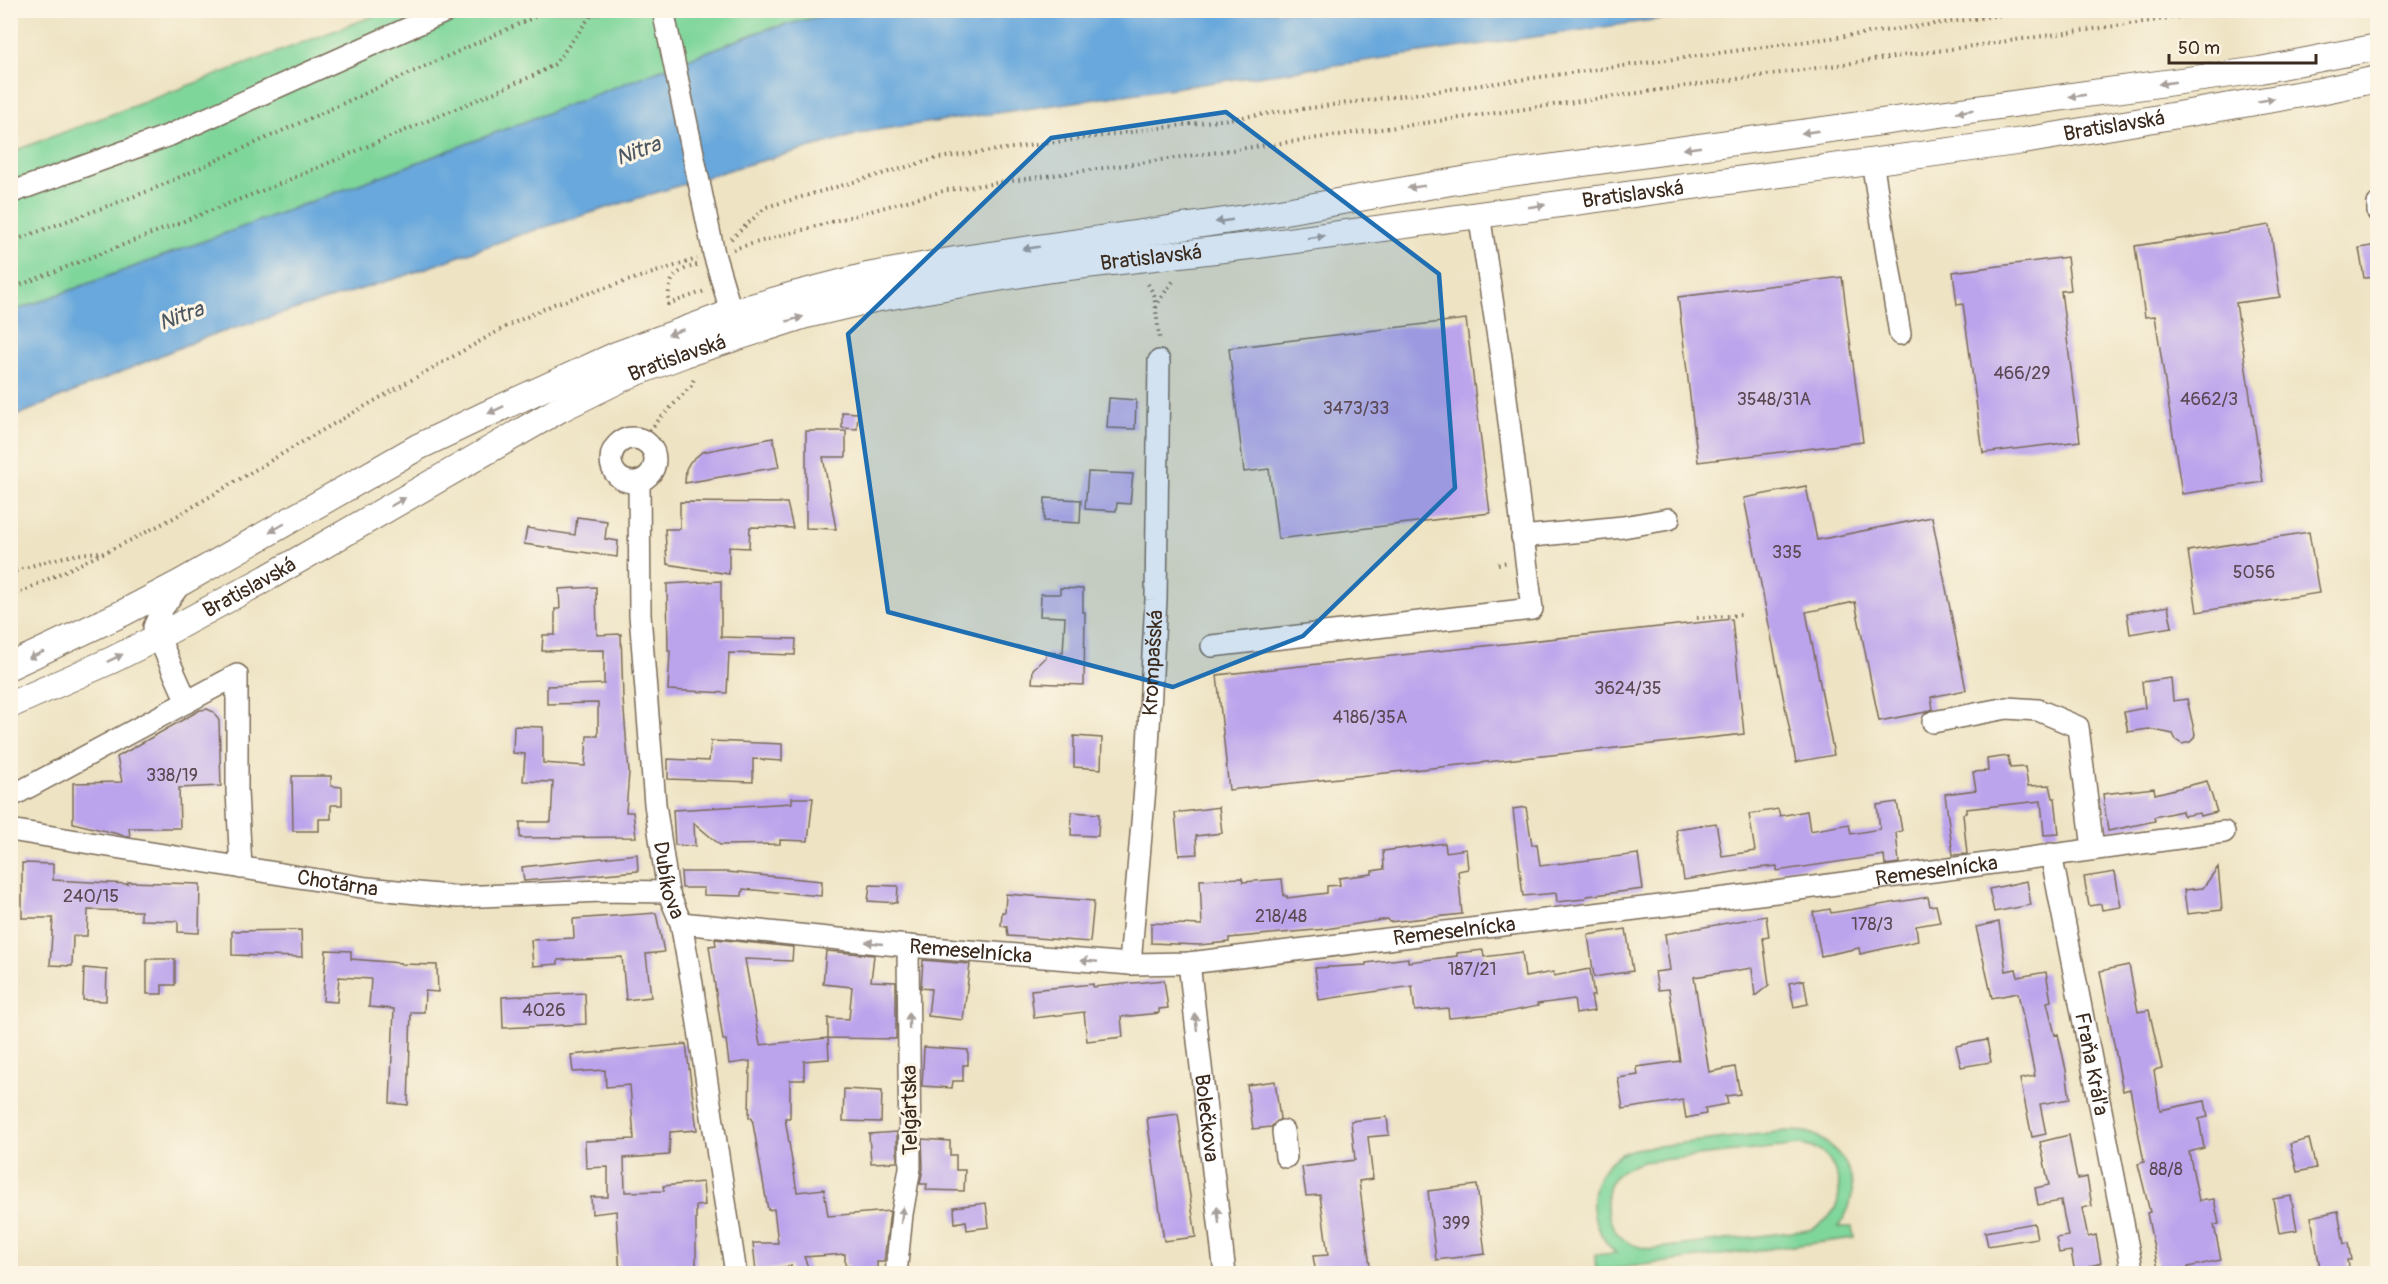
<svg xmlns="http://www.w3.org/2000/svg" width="2388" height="1284" font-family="Pangolin,sans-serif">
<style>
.green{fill:#7fd69b;stroke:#5d805c;stroke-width:1.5;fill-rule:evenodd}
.water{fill:#69a8dc;stroke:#52697d;stroke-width:1.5}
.building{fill:#bca4ec}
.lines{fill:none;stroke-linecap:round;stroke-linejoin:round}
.minor-casing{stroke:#7a6b58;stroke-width:24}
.major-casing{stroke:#7a6b58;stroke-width:28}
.path{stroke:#7a6b58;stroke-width:4;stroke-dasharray:1.5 4.5;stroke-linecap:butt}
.minor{stroke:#fff;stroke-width:21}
.major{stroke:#fff;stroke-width:26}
.oneway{fill:#a79f9a}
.marked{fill:#1f6fb2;fill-opacity:0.2;stroke:#1f6fb2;stroke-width:4.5;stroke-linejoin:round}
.labels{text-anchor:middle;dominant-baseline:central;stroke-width:6;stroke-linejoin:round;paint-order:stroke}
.number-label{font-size:18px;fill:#5b4852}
.street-label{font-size:21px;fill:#3b2a1e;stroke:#fcf5e5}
.water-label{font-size:22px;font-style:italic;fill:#4b5660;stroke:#fcf5e5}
</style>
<rect width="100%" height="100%" fill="#fcf5e5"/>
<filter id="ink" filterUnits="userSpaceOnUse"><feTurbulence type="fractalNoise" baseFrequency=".0167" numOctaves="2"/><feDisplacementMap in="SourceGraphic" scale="12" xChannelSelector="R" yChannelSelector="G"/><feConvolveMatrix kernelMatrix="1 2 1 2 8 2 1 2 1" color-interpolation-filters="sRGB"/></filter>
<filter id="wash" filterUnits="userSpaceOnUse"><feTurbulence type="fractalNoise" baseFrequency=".008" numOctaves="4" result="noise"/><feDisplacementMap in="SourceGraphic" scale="24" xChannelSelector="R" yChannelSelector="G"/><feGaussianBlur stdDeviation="1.35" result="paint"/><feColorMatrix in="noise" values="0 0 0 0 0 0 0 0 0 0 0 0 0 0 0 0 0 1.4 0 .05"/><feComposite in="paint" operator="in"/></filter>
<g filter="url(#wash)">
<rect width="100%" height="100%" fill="#eee3c3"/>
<path class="green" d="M387,11H843L764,30L419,162L11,312V152Z
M1786,1131C1793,1132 1802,1130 1809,1133C1816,1135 1823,1140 1829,1145C1856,1167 1860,1198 1838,1227H1852L1854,1238L1596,1271L1595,1255L1616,1253C1585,1225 1583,1175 1623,1153C1628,1150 1636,1149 1641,1148ZM1800,1145C1806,1146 1813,1147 1818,1150C1837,1162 1845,1191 1834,1210C1828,1220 1819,1226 1809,1230L1651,1249C1641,1248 1633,1246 1625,1240C1604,1226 1599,1187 1621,1171C1627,1167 1636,1165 1642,1162Z"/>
<path class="water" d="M843,11H1716L870,131L739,167L513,237L407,275L200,339L11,418V312L419,162L764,30Z"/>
<g id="blocks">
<path class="building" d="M2270,225L2280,297L2236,303L2263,482L2182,494L2155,316L2145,317L2135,246Z
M2378,245V277L2364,278L2359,248Z
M2067,257L2071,290L2061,291L2080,441L1983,453L1963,304L1957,305L1953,272Z
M1842,277L1863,442L1698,462L1678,297Z
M1466,319L1490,513L1278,539L1269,469L1244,472L1229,348Z
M1109,398L1136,400L1135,429L1107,428Z
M842,412L858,413L857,429L842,428Z
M806,431H846V457H823L836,529L806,528Z
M773,438L779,467L685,483L686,469L690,462L702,452Z
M1088,472L1133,474L1130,504L1117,503L1116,511L1085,509Z
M1806,486L1817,540L1932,517L1966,690L1931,697L1933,709L1926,712L1879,721L1855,602L1806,612L1834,755L1796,762L1744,498Z
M1045,498L1081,500L1080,523L1044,521Z
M680,502L787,503L793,528L750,527L749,548L729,547V574L667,564L665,529H680Z
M577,517L607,521L605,539L618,541L617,557L524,544L527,528L575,535Z
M2309,532L2319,593L2197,612L2188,551Z
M721,581V637L796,639L795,655L729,653L727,693L668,690L670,651H668L667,584Z
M596,587L597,635L621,634L623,699L629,772L626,812H633L636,837L520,838V822H551L553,782L523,781L525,754L513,753L514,726L543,727V763L585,766L587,736H598V703L547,704V686L604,684V650L542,651L543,635H555V609H560L559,589Z
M1060,588L1083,589V612H1085L1084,685L1032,683L1033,669L1046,657V652L1063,653L1065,617L1040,616L1041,594H1060Z
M2168,606L2172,627L2130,634L2127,613Z
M1732,619L1744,734L1229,790L1217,675Z
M2171,678L2173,701L2187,699L2195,734L2194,738L2190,742L2182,744L2176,740L2173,734L2149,729L2128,732L2124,712L2145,708L2142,682Z
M207,709L214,712L219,721L221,786L179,788L180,828H129L130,837L73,823V783L122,782L117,757L200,710Z
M1074,736L1102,738L1101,769L1074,767Z
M711,741L782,744V761L753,759V782L668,779V759L709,761Z
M2008,756L2010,768L2025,767L2028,786L2050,785L2053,798H2055L2059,834L2044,835L2041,801L1966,809V813L1963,814L1967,854L1953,855L1945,794L1976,790L1973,772L1988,771L1987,759Z
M292,776H331V786L342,787V805H331V819H319V831H293Z
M2207,781L2217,812L2200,816L2199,813L2183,816L2182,811L2154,817L2155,821L2108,831L2103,794L2154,788L2155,794Z
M792,798H813L808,841L780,840V844L720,845L694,823L695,846L675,845L673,810L792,803Z
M1897,802L1902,831L1896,832L1899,863L1885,865L1884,855L1777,871V866L1758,868L1684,880L1676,829L1716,823L1722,856L1755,851L1749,814L1778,809L1780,816L1807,811L1810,831L1849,824L1851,834L1880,829L1877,805Z
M1219,807L1222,833L1196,836L1197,854L1179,855L1175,813Z
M1526,807L1532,845L1537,844L1540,866L1638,854L1643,889L1587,896L1584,899L1557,902L1556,893L1523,896L1513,809Z
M1072,812L1099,814L1098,836L1071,835Z
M1445,843L1446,852L1466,849L1468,869L1458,871L1462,914L1389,922L1388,919L1326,929L1229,938V942L1199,945L1151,943V923L1202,925L1200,880L1242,878L1243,882L1282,879L1284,896H1287V898L1327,893V886L1340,885L1339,878L1372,874V871L1384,869L1383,851Z
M637,854L638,871L524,881L522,867Z
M22,863L53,864V880L128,884V882L200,884L199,933L178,932V921L141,920V911L88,910L87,936H73L72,966L50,965L53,918H22Z
M2218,867L2222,910L2187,914L2184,890L2203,888Z
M681,872H727L822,881L821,896L743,889L742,896L704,895V888H682Z
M2115,872L2121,907L2102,910L2101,904L2089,906L2084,877Z
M2027,881L2031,905L1994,912L1989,889Z
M870,885L898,886L897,903L868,901Z
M1006,894L1094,901L1090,942L1008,936L1007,927L1001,926L1002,912H1005Z
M1928,897L1930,906L1936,905L1940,922L1916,926L1918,941L1860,954L1859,948L1821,956L1813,912L1830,909L1831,913Z
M656,913L664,952L646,954L651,997L626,1000L622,957L558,960V964L533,966L531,940L574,938L573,919Z
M1766,916L1769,937L1763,938L1769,985L1755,996L1752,968L1694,977L1709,1072L1735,1067L1740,1094L1726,1096L1728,1104L1705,1108L1706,1114L1686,1118L1683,1100L1623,1109L1618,1078L1638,1075L1637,1067L1680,1061L1669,989L1658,990L1655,972L1670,970L1665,934Z
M1999,922L2006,971L2016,969L2018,977L2046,972L2051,1001L2047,1002L2055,1035L2058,1034L2066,1070L2070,1099L2040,1104L2046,1134L2032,1137L2020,1079L2035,1076L2018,993L1992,998L1976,927Z
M1626,929L1633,971L1594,977L1588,935Z
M301,930L302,957L232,955V931Z
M715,939L793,947L792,961L745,959L760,1045L828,1038L829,1059L804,1061V1080H790V1118H785L797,1192L824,1189L828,1216L890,1211L884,1262H877V1268L868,1269V1272L849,1273L848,1265L845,1264V1254L804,1257L811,1274H791V1266L756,1272L753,1243H778L774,1209L768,1210L752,1118H749L750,1061L729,1064L726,1040H723L709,946L716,945Z
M326,950L351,951V959L401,963V964L437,965L438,992L425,991L424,1012H411L408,1105L390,1103L394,1009L369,1007L371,979L339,977L337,1002L323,1001Z
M1483,950L1484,957L1522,952L1525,977L1553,972L1554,976L1590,969L1594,996H1591L1594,1011L1576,1014L1574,999L1537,1004L1538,1006L1503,1013L1449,1018L1448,1008L1415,1011L1412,986L1319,1000L1315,968L1366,965V963L1408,958V962L1457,956V953Z
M826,951L874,955L871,981L896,982V1039L828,1038V1018L849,1019L852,987L823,984Z
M147,959H175V985H162V994H147Z
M923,960L970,964L963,1020L928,1016L931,989L921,988Z
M2129,965L2138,1012L2149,1010L2162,1068L2154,1070L2160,1110L2205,1101L2208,1117L2199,1119L2204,1148L2189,1152L2199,1201L2214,1199L2219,1224L2214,1225L2221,1260L2188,1267L2189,1274H2159L2147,1213L2150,1212L2138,1164L2144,1162L2130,1089L2123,1091L2100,971Z
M84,968L107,970L106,1001L83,1000Z
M1164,980L1168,1008L1159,1009V1013L1121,1017L1123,1037L1087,1041L1084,1012L1034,1018L1031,990L1093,984V987Z
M1804,980L1808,1004L1794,1007L1789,983Z
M585,993L586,1024L503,1028L502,997Z
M1987,1040L1991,1062L1961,1067L1956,1046Z
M686,1044L697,1130L670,1132L669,1155L624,1158L625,1192L664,1191L663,1186L703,1182L705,1205L696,1206V1267L654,1272L655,1274H620L616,1211L592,1214L591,1197H608V1167L586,1168L585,1141L634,1139L630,1085L606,1087L605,1070L573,1072L571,1055Z
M924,1047L968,1050V1065H963V1081H953L952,1088L922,1086Z
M1275,1081L1280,1119L1271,1127L1253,1129L1247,1085Z
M844,1089L882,1091L881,1122L843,1121Z
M1178,1114L1196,1237L1164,1241L1147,1118Z
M1387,1117L1389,1135L1368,1137L1373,1179L1359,1181L1371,1274H1316L1313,1256L1328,1255L1320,1195L1306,1196L1302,1167L1355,1160L1351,1121Z
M897,1132V1162L871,1163L869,1134Z
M2069,1135L2077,1179L2087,1177L2092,1206L2082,1208L2088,1237L2096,1235L2101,1263L2090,1266L2091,1270L2075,1273L2071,1251L2059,1253L2056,1238L2068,1236L2061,1201L2038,1205L2035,1188L2049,1185L2040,1142Z
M922,1139L950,1141V1155H956V1170H965L964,1191L926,1190L927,1184H920L923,1168Z
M2309,1139L2316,1168L2297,1172L2290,1144Z
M1477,1185L1485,1254L1436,1260L1428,1191Z
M2291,1196L2297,1230L2279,1233L2273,1199Z
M986,1203L989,1227L967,1230L966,1221L955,1223L954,1207Z
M2338,1211L2344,1244L2348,1243L2351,1260H2347L2349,1274H2321L2311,1217Z
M2034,1223L2037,1238L1988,1246L1985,1232Z"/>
</g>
</g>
<g filter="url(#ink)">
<use href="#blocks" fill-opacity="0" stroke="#7a6b58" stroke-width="1.5"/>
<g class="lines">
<g class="minor-casing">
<g id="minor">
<path d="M663,10L714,254L736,328"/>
<path d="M1872,161L1900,334"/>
<path d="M10,193L170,135L449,10"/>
<path d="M2378,204V212"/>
<circle cx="633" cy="460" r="22"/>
<path id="s1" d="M639,482L640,615L655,804L668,892L681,923L692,984L736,1274"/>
<path d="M1522,537L1623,527L1669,519"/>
<path d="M181,583L162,609L154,627L187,702"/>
<path d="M1212,646L1532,609L1501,357L1479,214"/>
<path d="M1933,722L2007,708L2038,710L2078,727L2093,849"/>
<path d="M10,797L237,675V791L241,868"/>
<path id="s2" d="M10,830L367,888L458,897L602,891L668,892"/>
<path id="s3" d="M2051,854L2133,1274"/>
<path id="s4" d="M681,923L908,946L1130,964L1189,963L1784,891L2224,832"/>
<path id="s5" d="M1189,963L1225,1274"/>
<path id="s6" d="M1130,964L1147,764L1156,600L1159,361"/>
<path d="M1283,1131L1286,1157"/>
<path d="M896,1274L902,1214L910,1168L908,946"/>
</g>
</g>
<g class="major-casing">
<g id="major">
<path d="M10,666L123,613L182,582L418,447L487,414L616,355L731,313L797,294L867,276L955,260L1245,218L1474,178L2260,70L2378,47"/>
<path id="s7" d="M10,705L112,660L158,637L267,578L560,409L627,376L685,354L806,315L874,299L1051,269L1258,245L2023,141L2320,91L2378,79"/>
</g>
</g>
<path class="path" d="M731,239L766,207L938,158L2039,10
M10,242L151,190L550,10
M733,249L947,190L2229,10
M697,265C672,272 669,279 668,304L705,291
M1148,284L1154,295L1160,342
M10,289L284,182L535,75L555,64L595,10
M1156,308L1160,299L1174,280
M641,439L691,386L694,379
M1498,564L1508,562
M10,573C39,563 71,553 102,552
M10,597L131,540L177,516L314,435L507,326L554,304L697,259
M1697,618L1742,615"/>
<use href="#minor" class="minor"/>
<use href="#major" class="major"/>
</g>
<defs><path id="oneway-solid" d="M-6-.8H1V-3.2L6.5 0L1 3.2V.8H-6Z" transform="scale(1.5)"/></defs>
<g class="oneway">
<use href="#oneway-solid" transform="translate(2167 83) rotate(172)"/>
<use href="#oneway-solid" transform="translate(2077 96) rotate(172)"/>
<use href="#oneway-solid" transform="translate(2266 100) rotate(-10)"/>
<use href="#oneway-solid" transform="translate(1965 111) rotate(172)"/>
<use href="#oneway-solid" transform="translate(1810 132) rotate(172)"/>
<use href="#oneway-solid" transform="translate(1692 148) rotate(172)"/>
<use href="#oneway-solid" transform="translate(1416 187) rotate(171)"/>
<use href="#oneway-solid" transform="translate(1537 206) rotate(-8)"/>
<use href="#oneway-solid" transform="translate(1224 221) rotate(172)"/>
<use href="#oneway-solid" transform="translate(1316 237) rotate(-8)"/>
<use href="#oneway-solid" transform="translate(1031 248) rotate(171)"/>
<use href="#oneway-solid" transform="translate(795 319) rotate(-16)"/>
<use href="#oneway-solid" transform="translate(676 332) rotate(160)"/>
<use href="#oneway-solid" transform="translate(496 410) rotate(155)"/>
<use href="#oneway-solid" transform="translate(398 502) rotate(-30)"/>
<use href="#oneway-solid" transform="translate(277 528) rotate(150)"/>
<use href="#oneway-solid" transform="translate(36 655) rotate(156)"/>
<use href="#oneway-solid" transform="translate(115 658) rotate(-26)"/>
<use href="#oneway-solid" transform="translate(874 943) rotate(-174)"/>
<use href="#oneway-solid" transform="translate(1089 961) rotate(-175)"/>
<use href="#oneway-solid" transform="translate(909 1021) rotate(-91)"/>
<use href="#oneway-solid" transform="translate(1196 1022) rotate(-96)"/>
<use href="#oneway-solid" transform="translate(902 1215) rotate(-83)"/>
<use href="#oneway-solid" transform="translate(1218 1215) rotate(-97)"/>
</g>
</g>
<path class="marked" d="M1226,112L1439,274L1455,488L1303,636L1173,687L888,612L848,334L1051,138Z"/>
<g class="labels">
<g class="number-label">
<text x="2022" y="373">466/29</text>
<text x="1774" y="399">3548/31A</text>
<text x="2209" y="399">4662/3</text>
<text x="1356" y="408">3473/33</text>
<text x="1787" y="552">335</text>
<text x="2254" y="572">5056</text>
<text x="1628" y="688">3624/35</text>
<text x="1370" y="717">4186/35A</text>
<text x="172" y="775">338/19</text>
<text x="91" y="896">240/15</text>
<text x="1281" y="916">218/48</text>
<text x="1872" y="924">178/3</text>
<text x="1472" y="969">187/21</text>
<text x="544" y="1010">4026</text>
<text x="2166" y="1169">88/8</text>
<text x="1456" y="1223">399</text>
</g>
<g class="street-label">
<text stroke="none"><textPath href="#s7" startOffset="2211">Bratislavská</textPath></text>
<text stroke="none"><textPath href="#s7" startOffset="1725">Bratislavská</textPath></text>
<text stroke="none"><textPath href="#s7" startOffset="1239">Bratislavská</textPath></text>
<text stroke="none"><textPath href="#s7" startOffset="753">Bratislavská</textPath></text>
<text stroke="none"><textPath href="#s7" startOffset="267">Bratislavská</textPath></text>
<text stroke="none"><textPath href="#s6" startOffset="302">Krompašská</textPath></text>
<text stroke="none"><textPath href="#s4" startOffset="1263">Remeselnícka</textPath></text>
<text stroke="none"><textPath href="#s1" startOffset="400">Dubíkova</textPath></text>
<text stroke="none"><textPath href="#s2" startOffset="332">Chotárna</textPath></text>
<text stroke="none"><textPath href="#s4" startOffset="777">Remeselnícka</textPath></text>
<text stroke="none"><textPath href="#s4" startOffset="291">Remeselnícka</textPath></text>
<text stroke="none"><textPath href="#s3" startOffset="214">Fraňa Kráľa</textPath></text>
<text transform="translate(910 1110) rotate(-91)">Telgártska</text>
<text stroke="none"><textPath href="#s5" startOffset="156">Bolečkova</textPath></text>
</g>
<g class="water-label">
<text transform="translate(638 151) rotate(-20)">Nitra</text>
<text transform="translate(181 316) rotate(-20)">Nitra</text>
</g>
</g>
<rect width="2388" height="1284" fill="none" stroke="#fcf5e5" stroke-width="36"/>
<path d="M2169 54v9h147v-9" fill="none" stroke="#3b2a1e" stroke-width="3"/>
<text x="2178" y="54" font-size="18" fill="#3b2a1e" stroke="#fcf5e5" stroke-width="4.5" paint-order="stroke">50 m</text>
</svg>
